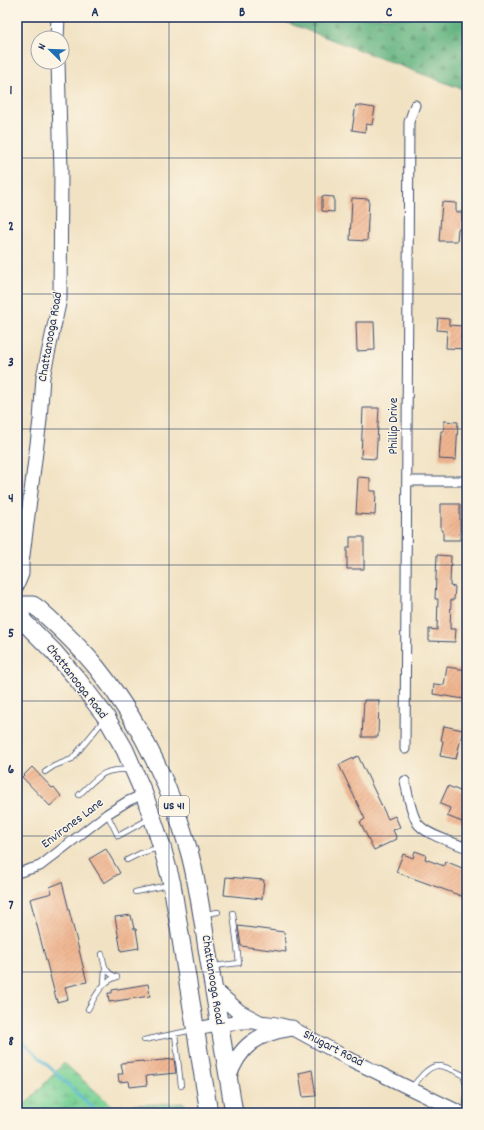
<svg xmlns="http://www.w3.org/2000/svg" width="484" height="1130" font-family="Dekko,sans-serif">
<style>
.forest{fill:url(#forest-firs);stroke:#3f726f}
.wetland{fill:url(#wetland-marsh);stroke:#4a807a}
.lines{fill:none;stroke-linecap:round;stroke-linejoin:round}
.stream{stroke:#59bbd8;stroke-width:3}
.building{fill:url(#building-hatch)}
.lane-casing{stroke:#3b4a6d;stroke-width:6}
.street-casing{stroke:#3b4a6d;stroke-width:11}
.secondary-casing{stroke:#3b4a6d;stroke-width:15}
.primary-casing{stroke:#3b4a6d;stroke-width:17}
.highway-casing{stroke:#3b4a6d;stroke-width:19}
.lane{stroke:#fff;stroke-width:4.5}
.street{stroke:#fff;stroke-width:9}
.secondary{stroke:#fff;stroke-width:13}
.primary{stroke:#fff;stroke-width:15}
.highway{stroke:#fff;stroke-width:17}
.grid{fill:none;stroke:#1b2f5e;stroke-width:1;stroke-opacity:0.55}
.labels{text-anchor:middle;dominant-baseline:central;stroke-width:3;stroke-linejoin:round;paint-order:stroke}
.shield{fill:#fcf5e5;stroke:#5e6a86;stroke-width:1}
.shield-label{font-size:12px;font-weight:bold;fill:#1b2f5e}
.street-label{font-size:13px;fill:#1b2f5e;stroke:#fcf5e5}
.neatline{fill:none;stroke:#1b2f5e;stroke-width:1.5}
.grid-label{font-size:13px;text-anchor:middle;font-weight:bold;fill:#1b2f5e}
</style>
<defs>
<pattern id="forest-firs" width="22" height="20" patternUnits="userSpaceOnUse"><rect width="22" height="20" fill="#63b480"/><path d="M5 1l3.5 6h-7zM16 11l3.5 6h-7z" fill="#51936c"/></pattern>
<pattern id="wetland-marsh" width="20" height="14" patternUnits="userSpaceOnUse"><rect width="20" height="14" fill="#7ad297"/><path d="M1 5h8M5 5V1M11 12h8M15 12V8" fill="none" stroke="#63ab7e"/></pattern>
<pattern id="building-hatch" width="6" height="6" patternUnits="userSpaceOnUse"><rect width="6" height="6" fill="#f0b590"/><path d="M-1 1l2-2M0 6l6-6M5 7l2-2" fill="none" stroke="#cd9c7f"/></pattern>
</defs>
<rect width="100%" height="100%" fill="#fcf5e5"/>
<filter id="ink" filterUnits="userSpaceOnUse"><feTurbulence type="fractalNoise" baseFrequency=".025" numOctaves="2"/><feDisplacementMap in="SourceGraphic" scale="8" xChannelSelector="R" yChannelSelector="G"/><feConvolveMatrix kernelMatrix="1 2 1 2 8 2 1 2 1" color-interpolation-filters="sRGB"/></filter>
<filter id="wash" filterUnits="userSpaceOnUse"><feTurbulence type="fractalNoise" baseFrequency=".012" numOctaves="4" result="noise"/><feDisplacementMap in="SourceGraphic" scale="16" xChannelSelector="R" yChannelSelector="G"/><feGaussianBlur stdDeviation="0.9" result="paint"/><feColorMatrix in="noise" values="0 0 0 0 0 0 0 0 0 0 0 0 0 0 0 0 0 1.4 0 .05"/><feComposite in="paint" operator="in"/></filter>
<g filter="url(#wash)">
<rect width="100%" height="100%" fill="#f1e2c3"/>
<path class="forest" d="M272,17H467V91Z"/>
<path class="wetland" d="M64,1063L112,1106L184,1103L186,1113H17Z"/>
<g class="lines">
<path class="stream" d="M17,116V130
M17,1012L22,1041L17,1051
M22,1041L98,1113"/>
</g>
<g id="blocks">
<path class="building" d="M356,105L375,108L372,125L366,124L365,132L352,130Z
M322,196L334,197V212L322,211Z
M352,198L369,199L367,241L350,240Z
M442,202L456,203V212H462V229H458L457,241H439Z
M438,318L449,319V325L462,326L461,338L467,339V349L446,348L447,331L437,330Z
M356,322H374L375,350L357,351Z
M363,408H379L376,459L361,458Z
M444,421L458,422L456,460L439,459L441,431H444Z
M358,477L370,478V491H376L375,515L356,514Z
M441,504H460V540H443V530H441Z
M350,537H364V569H347V548H350Z
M437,555L451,556L450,586L455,587L454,600H451L450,629H456L455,642L429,641V629L437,630L438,599H435Z
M447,667L467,670L464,699L433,694L434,684L444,685Z
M364,700H379L378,737H362Z
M444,726L463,730L456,759L440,756L443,741L441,740Z
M358,756L388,819L395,816L400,827L393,830L397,839L374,850L360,822L365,819L339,765Z
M32,767L52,788L54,787L61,796L50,806L22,777Z
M448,786L467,794V824L447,816L450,808L440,804Z
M106,849L120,873L104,883L89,859Z
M415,851L426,855L425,859L444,866L445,861L467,870V898L396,872L403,854L413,858Z
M226,877L264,880L262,899L224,895Z
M62,882L87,982L65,987L68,999L57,1002L30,899L52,893L50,887Z
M131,915L134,929H136L139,948L121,951L115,917Z
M238,926L284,932L286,952L241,946Z
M148,984L150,996L109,1002L108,993H112V990Z
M174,1059L176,1073L146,1076L147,1085L130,1087L129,1081L119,1082L118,1074H123L121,1063L143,1061V1062Z
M312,1070L316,1096L303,1097L299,1073Z"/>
</g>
</g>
<g filter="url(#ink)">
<use href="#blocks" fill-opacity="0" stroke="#3b4a6d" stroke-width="1"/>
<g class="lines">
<g class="lane-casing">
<path id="lane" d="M45,772L54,766L72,759L103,721
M79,795C97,778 102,768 129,770
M107,814L118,836L149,819
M127,860L141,853L158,848
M135,892L168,885
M205,914L218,912
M102,954C104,965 105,973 117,977
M214,966L239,963L233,913
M104,984L105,968
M88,1009C95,997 102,981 117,977
M175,1034L181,1086
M144,1040L193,1030
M411,1088C431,1065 433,1059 463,1075L467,1087
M465,1113L467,1096"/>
</g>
<g class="street-casing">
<path id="street" d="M407,481H467
M405,749L409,122L415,105
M405,781C407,791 412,818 419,825C429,836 453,842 467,848
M17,873L40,866L107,814L128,801L144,794"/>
</g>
<g class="secondary-casing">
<path id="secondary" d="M57,38L58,17
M17,586L22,574V563L40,420L43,377L60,299L61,171L58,62
M196,1029C227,1023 261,1017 292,1028L347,1058L461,1113"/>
</g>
<g class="primary-casing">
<path id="primary" d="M214,990L239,1012L258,1022
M228,1079C239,1045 258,1033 292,1028"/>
</g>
<g class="highway-casing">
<path id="highway" d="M18,605H33L40,610C60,628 80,647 97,668C140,722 170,785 189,851C199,887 203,924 209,961C217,1011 226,1062 234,1113
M18,605L23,621L54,652L78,680L106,717L125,750L144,794L152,817L162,847L172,884L209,1113"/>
</g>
<use href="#lane" class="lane"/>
<use href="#street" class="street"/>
<use href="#secondary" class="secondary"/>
<use href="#primary" class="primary"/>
<use href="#highway" class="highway"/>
</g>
</g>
<path class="grid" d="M169,17V1113M315,17V1113M17,158H467M17,294H467M17,429H467M17,565H467M17,701H467M17,836H467M17,972H467"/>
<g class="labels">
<rect class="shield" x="159" y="796" width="30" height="20" rx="3"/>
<g class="shield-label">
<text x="174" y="806">US 41</text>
</g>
<g class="street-label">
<text transform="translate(51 337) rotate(-80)">Chattanooga Road</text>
<text transform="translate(394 426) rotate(-90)">Phillip Drive</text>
<text transform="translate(76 682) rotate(52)">Chattanooga Road</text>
<text transform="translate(73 824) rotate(-37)">Environes Lane</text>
<text transform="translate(212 980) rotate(81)">Chattanooga Road</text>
<text transform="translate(333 1049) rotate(27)">Shugart Road</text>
</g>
</g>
<rect width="484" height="1130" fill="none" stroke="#fcf5e5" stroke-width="44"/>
<g transform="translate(50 50) rotate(293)"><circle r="19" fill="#fcf5e5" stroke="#a2a6af"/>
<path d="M0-3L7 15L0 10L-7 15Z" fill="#1f6fb2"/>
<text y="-6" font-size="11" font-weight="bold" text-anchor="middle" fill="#1b2f5e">N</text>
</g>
<rect x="22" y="22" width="440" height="1086" class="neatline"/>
<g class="grid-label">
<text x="95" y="16">A</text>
<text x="242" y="16">B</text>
<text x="389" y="16">C</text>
<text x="11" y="94">1</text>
<text x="11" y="230">2</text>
<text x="11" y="366">3</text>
<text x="11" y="502">4</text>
<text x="11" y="637">5</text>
<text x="11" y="773">6</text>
<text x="11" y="909">7</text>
<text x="11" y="1045">8</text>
</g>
</svg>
